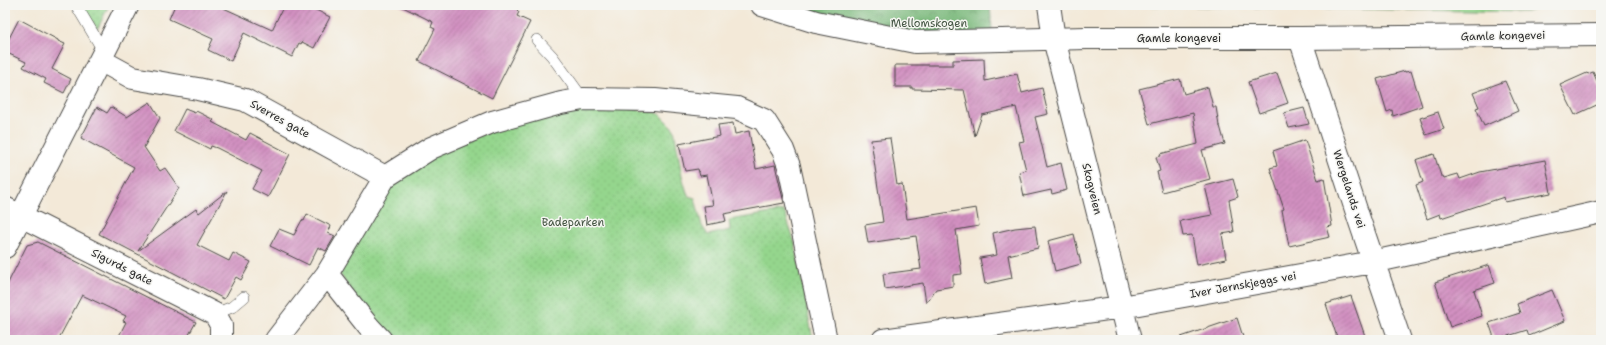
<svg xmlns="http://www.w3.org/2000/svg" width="1606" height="345" font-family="'Shantell Sans',sans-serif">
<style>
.green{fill:url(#green-dots);stroke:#60805c}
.forest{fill:url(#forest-crowns);stroke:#517152}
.pitch{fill:#94d68d;stroke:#60805c}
.building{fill:url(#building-hatch)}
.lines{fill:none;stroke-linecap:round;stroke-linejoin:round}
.lane-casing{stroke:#494845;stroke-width:12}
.street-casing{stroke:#494845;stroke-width:24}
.secondary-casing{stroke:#494845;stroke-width:24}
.lane{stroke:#fff;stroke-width:11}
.street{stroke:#fff;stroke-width:22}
.secondary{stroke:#fff;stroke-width:22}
.labels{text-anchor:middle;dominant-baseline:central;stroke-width:3;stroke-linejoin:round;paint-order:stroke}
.park-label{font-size:11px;fill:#455644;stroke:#f6f6f2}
.street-label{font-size:11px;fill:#2b2b2b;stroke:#f6f6f2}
</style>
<defs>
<pattern id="green-dots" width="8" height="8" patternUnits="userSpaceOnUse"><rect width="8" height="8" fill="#94d68d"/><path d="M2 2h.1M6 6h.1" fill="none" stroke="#80b87a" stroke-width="1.8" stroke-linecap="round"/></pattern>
<pattern id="forest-crowns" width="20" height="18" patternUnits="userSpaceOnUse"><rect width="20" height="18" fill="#77b778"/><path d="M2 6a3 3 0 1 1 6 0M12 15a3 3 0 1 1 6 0" fill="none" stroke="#629563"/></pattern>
<pattern id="building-hatch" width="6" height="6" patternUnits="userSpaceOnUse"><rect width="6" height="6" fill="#d290c1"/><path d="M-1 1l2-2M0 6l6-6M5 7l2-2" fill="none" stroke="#ab769d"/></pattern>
</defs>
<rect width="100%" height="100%" fill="#f6f6f2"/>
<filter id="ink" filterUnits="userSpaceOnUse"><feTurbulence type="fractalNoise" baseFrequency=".025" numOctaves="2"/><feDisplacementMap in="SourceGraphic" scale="8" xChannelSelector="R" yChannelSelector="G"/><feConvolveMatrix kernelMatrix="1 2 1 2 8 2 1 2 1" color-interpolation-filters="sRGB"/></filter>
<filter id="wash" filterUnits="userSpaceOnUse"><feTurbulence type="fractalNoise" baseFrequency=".012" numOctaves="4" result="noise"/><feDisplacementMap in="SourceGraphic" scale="16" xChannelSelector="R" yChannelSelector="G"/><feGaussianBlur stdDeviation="0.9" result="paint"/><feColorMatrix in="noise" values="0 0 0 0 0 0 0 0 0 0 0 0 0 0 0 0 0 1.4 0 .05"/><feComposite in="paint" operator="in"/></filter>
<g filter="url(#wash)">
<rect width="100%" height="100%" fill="#f3e9d8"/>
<path class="green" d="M82,5H109L97,30Z
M561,103L631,109L658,113L674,129L682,176L688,196L695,198L702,226L708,235L730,230L729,220L784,211L795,243L813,340H384L336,268L404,165Z"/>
<path class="forest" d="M762,5H990L993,41L915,42Z"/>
<path class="pitch" d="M1105,5H1549L1527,12Z"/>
<g id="blocks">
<path class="building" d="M175,5H217L272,30L284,5H306L330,17L314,48L302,42L301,44L299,43L292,57L244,33L231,61L208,50L213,39L169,19Z
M399,5H520L517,10L519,12L517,16L530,22L492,98L419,61L435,29L431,27L433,22Z
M19,19L58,40V41L65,44L52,69L71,79L64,93L44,83L46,79L23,67L26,62L5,52V46Z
M984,59L985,81L1017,74L1022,93L1042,88L1048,114L1035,117L1047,167L1061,163L1067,190L1052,194L1051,190L1024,196L1019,172L1026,170L1019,142L1024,141L1016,107L982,115L975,136L964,90L912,89V87H895V65H953V60Z
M1405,71V72L1411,71L1422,106L1393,116L1392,110L1387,112L1377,79Z
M1593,72L1601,90V103L1575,115L1560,85L1587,73L1588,74Z
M1277,73L1288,103L1259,113L1248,82Z
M1180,79L1184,94L1208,87L1213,107H1216L1219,126H1220L1225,144L1202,150L1210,179L1162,192L1157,172L1160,171L1156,157L1161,156L1160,154L1198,144L1193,113L1149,124L1139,89Z
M1505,81L1518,111L1484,126L1476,108L1479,107L1473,93Z
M150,102L160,118L144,147L160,171L165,168L179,188L138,251L196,209L199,213L227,191L197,245L229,261L233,253L251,262L241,280L236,277L224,299L99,234L134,167L81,138L97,107L107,113L111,107L127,117Z
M1304,108L1309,124L1289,128L1284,113Z
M185,109L195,113L196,111L214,120L212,122L246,140L250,133L290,154L268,197L252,189L262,171L217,148L211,146L210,149L174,131Z
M1438,112L1444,129L1426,135L1420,118Z
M733,123L735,134L749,131L756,169L775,165L784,203L724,214L726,221L707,225L704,206L713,205L707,175L700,176L698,169L685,171L679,144L720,136L718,125Z
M890,138L897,185L902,184L907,219L976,208L979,226L956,230L962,274L953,275V286L936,289L926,303L923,283L885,289L883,274L921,269L916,236L868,243L865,225L883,222L871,140Z
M1305,140L1318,180L1324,178L1332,226L1327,227L1330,237L1289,246L1282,210L1284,209L1270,168L1277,166L1273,151Z
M1434,154L1441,176H1443L1444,178L1458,174L1460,179L1480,172L1545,160L1551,193L1505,202L1504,197L1441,218L1440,214L1427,219L1416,185L1423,182L1416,160Z
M1233,179L1238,197L1229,200L1234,232L1222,234L1226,259L1197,265L1192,235L1183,236L1180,221L1212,215L1205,186Z
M307,214L331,226L328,233L335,236L326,251L318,247L309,265L270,246L279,229L294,235L302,220L304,221Z
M1035,226L1038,248L1008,255L1012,278L985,284L980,258L997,255L993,233L1015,228Z
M1074,234L1081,264L1055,271L1048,241Z
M38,242L196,322L186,340H117L126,322L123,321L126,316L82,295L58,340H5V289L27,245Z
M1489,265L1495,283L1474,290L1482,316L1450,327L1435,282Z
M1552,290L1565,321L1529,336L1527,330L1495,340L1489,323L1520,313L1517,304Z
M1351,296L1365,336L1352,340H1338L1326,304Z
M1237,318L1244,340H1181V337Z"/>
</g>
</g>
<g filter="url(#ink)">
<use href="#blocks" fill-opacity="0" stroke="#494845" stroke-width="1"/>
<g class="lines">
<g class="lane-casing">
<path id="lane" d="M76,5L104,52
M537,40L552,56L583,99
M215,314L232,307L244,297"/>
</g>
<g class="street-casing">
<path id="street" d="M1049,5L1054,39L1130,340
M1300,38L1360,222L1400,340
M100,60L133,78L198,89L245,100L385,177
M5,208L215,314L221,325V340
M5,247L128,5
M327,274L368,326L381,340
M276,340L327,274L385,177L431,148L492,122L561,103L583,99L655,100L737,108L764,120L783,150L789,166L826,340
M883,340L1122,307L1373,262L1601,212"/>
</g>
<g class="secondary-casing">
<path id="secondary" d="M762,5L816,22L915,42L1087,38H1300L1601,35"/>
</g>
<use href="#lane" class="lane"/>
<use href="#street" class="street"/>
<use href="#secondary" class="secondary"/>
</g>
</g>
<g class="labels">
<g class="park-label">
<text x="929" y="23">Mellomskogen</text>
<text x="573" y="222">Badeparken</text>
</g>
<g class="street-label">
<text transform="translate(1503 36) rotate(-1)">Gamle kongevei</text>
<text x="1179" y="38">Gamle kongevei</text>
<text transform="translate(280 119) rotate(29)">Sverres gate</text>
<text transform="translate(1092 189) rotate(76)">Skogveien</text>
<text transform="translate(1349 189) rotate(72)">Wergelands vei</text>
<text transform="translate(122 267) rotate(27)">Sigurds gate</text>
<text transform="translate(1243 285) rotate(-10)">Iver Jernskjeggs vei</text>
</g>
</g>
<rect width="1606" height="345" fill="none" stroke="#f6f6f2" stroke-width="20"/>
</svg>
